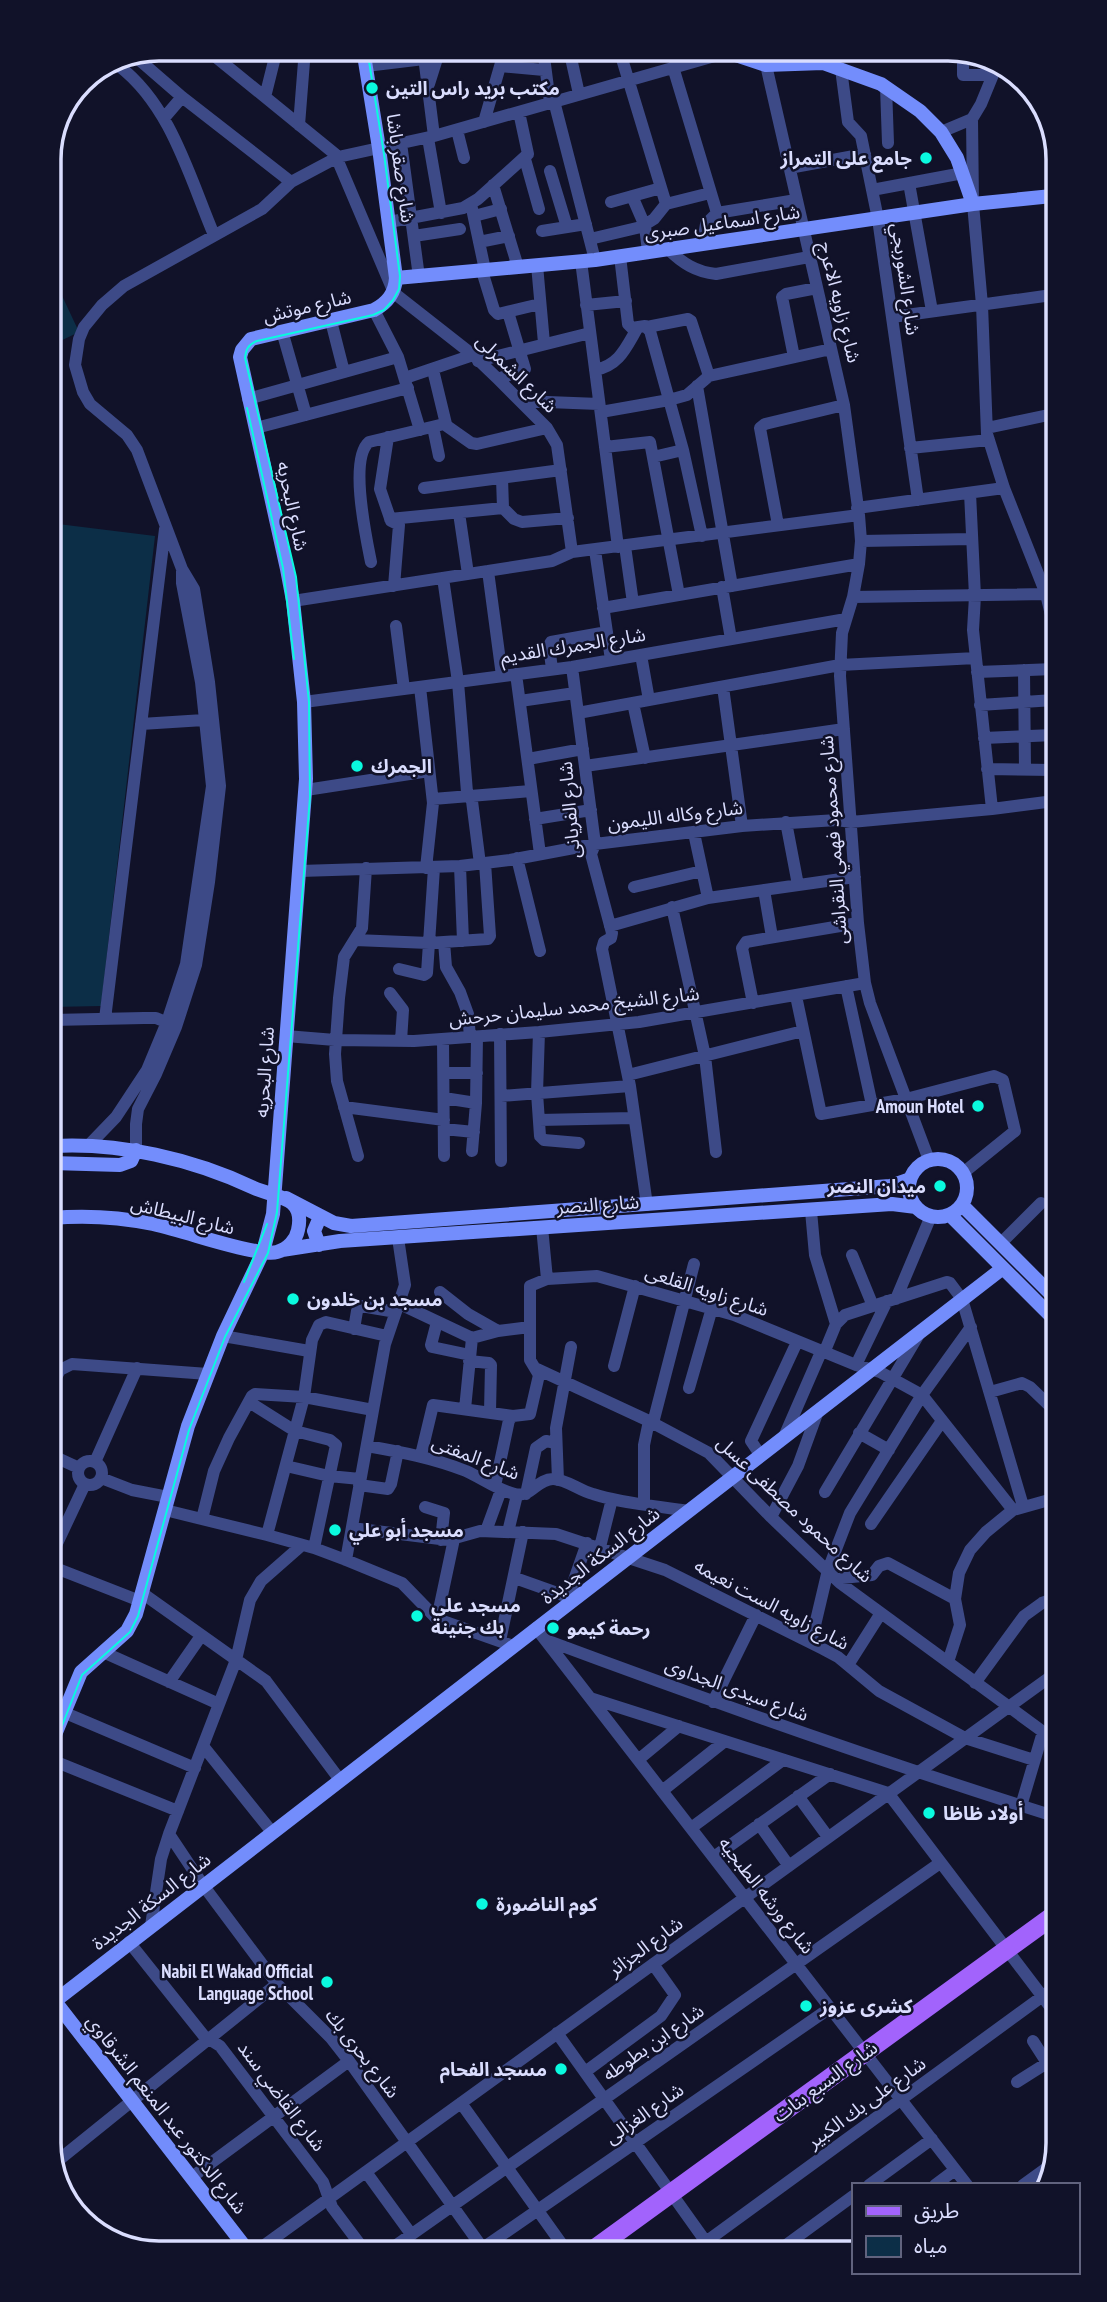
<svg xmlns="http://www.w3.org/2000/svg" width="1107" height="2302" font-family="'PT Sans Narrow','Noto Sans Arabic',sans-serif">
<style>
.water{fill:#0c2e47}
.lines{fill:none;stroke-linecap:round;stroke-linejoin:round}
.street{stroke:#3d4a87;stroke-width:12}
.secondary{stroke:#738dfc;stroke-width:14}
.primary{stroke:#a263fc;stroke-width:19}
.tram{stroke:#0afadf;stroke-width:2}
.poi-dot{fill:#0afadf;stroke:#111229;stroke-width:2.5}
.labels{text-anchor:middle;dominant-baseline:central;stroke-width:5;stroke-linejoin:round;paint-order:stroke}
.poi-label{font-size:19px;font-weight:bold;fill:#daddfe;stroke:#111229;text-anchor:start}
.street-label{font-size:19px;fill:#daddfe;stroke:#111229}
.rim{fill:none;stroke:#daddfe;stroke-width:3.5}
</style>
<rect width="100%" height="100%" fill="#111229"/>
<path class="water" d="M50,270L79,332L50,346Z
M50,523L155,536L101,1006L52,1007Z"/>
<g class="lines">
<path class="street" d="M206,49L335,154L394,293L473,355L498,379L547,428L557,445L572,552
M423,49L434,136
M543,49L550,103
M569,49L579,94
M619,49L666,204
M794,49L796,64
M963,52V75H993
M137,58L182,97L291,182
M766,65L844,405L859,515L861,541L859,564L853,597L842,633L840,676L858,923L865,983L870,1003L929,1160
M119,66C171,106 189,176 214,235
M366,66L424,59
M500,66L544,70
M673,67L717,213
M841,69L848,122L861,136L878,219L918,500
M429,84L440,49
M886,87L888,143
M265,97L277,49
M554,101L595,260
M164,118L182,97
M972,119L973,204L982,305L987,434L1004,488L1046,594L1053,623
M484,122L505,49
M299,125L305,49
M457,130L464,158
M941,132L972,119L981,104L997,65
M428,138L441,213
M401,143L419,277
M525,159L539,209
M789,168L865,154
M550,171L567,227
M909,183L932,311
M493,185L518,267
M872,190L963,173
M632,196L645,226L648,252
M611,202L661,188
M471,204L485,270
M474,216L501,209
M389,222L463,208L478,199L528,154L519,112
M542,231L586,224
M414,236L460,229
M590,239L641,227L654,219L666,204L710,193
M479,242L509,236
M707,244L705,230L706,224L717,213L796,200
M668,249C682,263 696,272 716,274L809,257
M620,256L628,324L632,328L645,326L650,331L683,450L702,536
M581,261L618,547
M537,265L544,343
M482,271L494,310L498,314L540,304
M586,305L626,301
M374,310L398,357L420,430
M892,317L1052,295
M331,321L344,372
M647,327L688,319L691,321L709,376
M282,331L306,415
M794,357L782,297L786,294L817,288
M478,361L590,333
M433,370L446,424
M595,370C620,365 626,347 638,327
M405,378L473,355
M498,379L525,369L508,312
M697,386L732,586
M248,399L398,357
M522,401L599,404
M601,412L669,400L687,395L709,376L831,349
M433,427L439,456
M256,428L408,388
M987,428L1053,414
M388,437L380,489L391,521L399,525L394,586
M605,447L650,442L679,595
M910,448L989,440
M653,457L683,450
M502,478L503,508
M424,488L561,470
M970,493L975,596L973,630L992,809
M857,508L1004,488
M459,513L468,574
M390,519L503,508L514,519L522,522L568,518
M778,525L760,428L765,424L844,405
M861,541L972,539
M625,546L633,603
M595,550L611,660
M371,562C366,537 349,459 369,442L444,424L471,443L477,444L547,428
M488,571L502,676
M443,578L458,682L467,792L472,801L480,864
M722,587L731,639
M853,597L1046,594L1052,592
M293,601L552,561L572,552L859,515
M603,608L859,564
M396,626L404,689
M641,655L649,700
M572,667L595,844L591,854L612,933L611,938L604,942L602,949L630,1086L647,1205
M552,669L549,646L551,642L607,632
M1024,670L1025,769
M977,672L1054,669
M516,674L540,854
M420,687L433,803L426,868
M723,687L742,826
M520,701L575,693
M304,702L572,667L846,619
M633,703L645,758
M980,705L1054,700
M578,713L840,665L976,658
M141,724L204,720
M984,738L1054,735
M528,759L583,749
M585,766L844,729
M987,769L1054,770
M306,790L429,771
M433,799L531,791
M535,819L591,810
M786,822L798,885
M694,833L708,898
M517,858L540,951
M460,866L463,941
M300,871L460,866L510,860L595,844L742,826L837,820L851,822L992,809L1054,801
M634,887L702,871
M764,890L772,937
M672,907L705,1056L716,1152
M610,926L708,898L855,877
M355,940L429,943L488,939L490,936L485,863
M444,942L446,967L460,992L468,1014L470,1037
M399,969L424,975L427,973L434,868
M846,986L872,1105
M390,993L403,1010L401,1041
M796,996L821,1114L906,1099L994,1076L1003,1080L1015,1131L963,1173
M753,1003L742,948L746,942L858,923
M105,1019L165,529
M52,1020L144,1018H156L173,1025
M539,1032L537,1093L540,1136L544,1140L579,1143
M500,1034L501,1161
M286,1036L335,1040L414,1041L539,1032L639,1022L865,983
M443,1040L444,1156
M444,1073H477
M628,1075L803,1031
M501,1096L630,1086
M444,1098L476,1103
M344,1107L444,1120
M539,1120L633,1118
M444,1129L474,1132
M89,1145L116,1117L147,1070L167,1022L186,964L212,786L201,682L182,583V569
M136,1150V1124L138,1109L156,1074L176,1027L196,965L209,882L220,786L209,682L194,589L182,569L137,450L127,435L90,404L83,392L75,365L79,339L84,327L102,305L124,286L262,209L291,182L338,157L434,136L725,53
M472,1151L476,1103L477,1037
M358,1156L337,1081L335,1054L339,998L344,957L362,928L366,868
M811,1211L815,1255L836,1324
M542,1227L547,1279
M1001,1243L1041,1203
M852,1255L873,1306
M440,1292L468,1314L498,1331L530,1327
M896,1299L931,1216
M400,1304L472,1338L498,1331
M437,1322L431,1345L432,1347L470,1355
M354,1329L357,1311L361,1306L396,1312
M223,1336L309,1351
M824,1353L836,1324L845,1315L947,1282L950,1283L962,1299L1023,1506
M469,1361L489,1363L491,1365L490,1412
M856,1365L887,1301
M614,1366L635,1286
M537,1369L649,1421L709,1453L771,1517L840,1583L1057,1742
M53,1383L60,1370L72,1364L208,1374
M689,1388L712,1308
M990,1392L1022,1383L1030,1387L1056,1412
M249,1402L295,1431L330,1440L336,1445L314,1548
M465,1409L472,1338
M653,1423L694,1264
M859,1433L889,1450
M784,1437L821,1352
M367,1446C401,1452 433,1458 466,1471C482,1478 497,1490 515,1494C531,1498 537,1479 553,1479C566,1479 580,1491 593,1494C624,1504 658,1506 689,1511
M421,1455L433,1405L513,1416
M53,1456L79,1468
M761,1456L751,1441L797,1342
M78 1473a12 12 0 1 1 24 0a12 12 0 1 1-24 0Z
M95,1462L137,1368
M286,1466L329,1476L360,1479
M101,1478L132,1490L168,1497
M558,1480L556,1428L571,1347
M359,1485L388,1489L391,1484L398,1451
M495,1486L509,1420L513,1416L530,1414L539,1375L530,1360V1286L547,1279L597,1276L734,1315L856,1365L880,1372L922,1395L1013,1510
M825,1492L918,1336
M526,1494L536,1448L546,1441L556,1443
M644,1504V1445L649,1421
M425,1507L444,1513L441,1540
M165,1510L267,1535L314,1548L346,1560L402,1583L437,1619L513,1646
M771,1517L798,1466L818,1411
M202,1519L214,1471L229,1438L252,1396L255,1394L304,1397L373,1410
M871,1524L942,1421
M352,1528L448,1540L480,1531L556,1534L665,1570L823,1649L838,1657L879,1691L965,1738L1034,1760
M486,1531L501,1490
M508,1532L517,1495
M267,1535L304,1397L312,1340L319,1325L326,1322L387,1336
M600,1547L612,1499
M53,1552L85,1484
M346,1560L385,1344L405,1285L398,1238
M53,1567L140,1601
M515,1578L574,1599
M838,1581L842,1578L872,1575L879,1566L888,1563L955,1599
M142,1593L266,1681L340,1780
M568,1597L587,1543
M437,1619L454,1539
M536,1628L967,2185
M546,1640C715,1703 885,1763 1057,1817
M500,1641L523,1532
M811,1642L828,1570L850,1513L922,1395L971,1327
M103,1652L219,1704
M948,1662L960,1625L955,1599L959,1573L970,1550L986,1532L1013,1510L1056,1498
M848,1665L881,1613
M169,1682L201,1636
M975,1683L1024,1616L1042,1603L1056,1598
M590,1698L888,1793L1058,2017
M713,1702L756,1615
M63,1712L195,1768
M203,1746L272,1832
M638,1760L679,1726
M54,1761L178,1811
M662,1791L725,1741
M798,1796L828,1837
M1021,1806L1043,1732
M759,1824L789,1866
M691,1828L783,1760
M169,1834L203,1885L277,1984L331,2038L349,2061L484,2250
M714,1857L830,1774
M151,1926L161,1859L169,1834L236,1660L250,1600L261,1581L302,1545
M129,1942L204,2036L220,2046L323,2182L332,2207L365,2251
M557,2033L711,2249
M1033,2041L1058,2080
M585,2072L661,2016L675,1995L653,1964
M1017,2082L1058,2056
M461,2103L566,2250
M55,2163L277,1984
M366,2172L411,2234
M192,2177L349,2061
M869,2185L932,2139
M935,2185L955,2170
M1023,2185L1052,2164
M782,2248L853,2196
M850,2248L853,2245
M696,2249L1058,1985
M480,2250L830,2008
M388,2251L940,1863
M255,2252L1057,1672"/>
<path class="secondary" d="M718,49L766,65L823,63L881,84L920,111L941,132L957,158L973,204
M396,278L595,260L973,204L1052,196
M52,1146C119,1142 193,1159 254,1188C273,1197 306,1195 298,1230C296,1240 288,1249 277,1252C270,1254 264,1252 256,1251C221,1245 188,1232 153,1224C119,1217 87,1215 52,1218
M909 1188a29 29 0 1 1 58 0a29 29 0 1 1-58 0Z
M52,1163L120,1165L131,1161L136,1150
M286,1198L334,1223L351,1226L890,1186L910,1179
M962,1205L1055,1298
M950,1215L1056,1321
M319,1245L314,1231L320,1217
M282,1250L340,1241L892,1204L916,1207
M54,1737L81,1672L127,1631L136,1614L188,1426L223,1336L263,1252L273,1214L306,779L304,702L293,601L287,569L240,357L242,350L251,339L374,310C387,303 395,294 396,278L379,148L363,49
M54,2000L249,2252
M55,2001L1003,1268"/>
<path class="primary" d="M593,2250L1057,1913"/>
<path class="tram" d="M247,408L283,568L294,659
M244,1282L267,1224
M54,1746L82,1675L130,1632L138,1616L189,1430L225,1337L268,1253L277,1212L310,797L309,702L296,577L245,358C246,349 248,345 257,341L373,315L384,310L393,300L399,289L400,276L384,154L367,49"/>
</g>
<g class="poi-dot">
<circle cx="372" cy="88" r="7"/>
<circle cx="926" cy="158" r="7"/>
<circle cx="357" cy="766" r="7"/>
<circle cx="978" cy="1106" r="7"/>
<circle cx="940" cy="1186" r="7"/>
<circle cx="293" cy="1299" r="7"/>
<circle cx="335" cy="1530" r="7"/>
<circle cx="417" cy="1616" r="7"/>
<circle cx="553" cy="1628" r="7"/>
<circle cx="929" cy="1813" r="7"/>
<circle cx="482" cy="1904" r="7"/>
<circle cx="327" cy="1982" r="7"/>
<circle cx="806" cy="2006" r="7"/>
<circle cx="561" cy="2069" r="7"/>
</g>
<g class="labels">
<g class="poi-label">
<text x="386" y="88">مكتب بريد راس التين</text>
<text x="912" y="158" text-anchor="end">جامع على التمراز</text>
<text x="371" y="766">الجمرك</text>
<text x="964" y="1106" text-anchor="end">Amoun Hotel</text>
<text x="926" y="1186" text-anchor="end">ميدان النصر</text>
<text x="307" y="1299">مسجد بن خلدون</text>
<text x="349" y="1530">مسجد أبو علي</text>
<text x="431" y="1605">مسجد على<tspan x="431" dy="22">بك جنينة</tspan></text>
<text x="567" y="1628">رحمة كيمو</text>
<text x="943" y="1813">أولاد ظاظا</text>
<text x="496" y="1904">كوم الناضورة</text>
<text x="313" y="1971" text-anchor="end">Nabil El Wakad Official<tspan x="313" dy="22">Language School</tspan></text>
<text x="820" y="2006">كشرى عزوز</text>
<text x="547" y="2069" text-anchor="end">مسجد الفحام</text>
</g>
<g class="street-label">
<text transform="translate(401 168) rotate(82)">شارع صقر باشا</text>
<text transform="translate(722 222) rotate(-8)">شارع اسماعيل صبرى</text>
<text transform="translate(906 279) rotate(82)">شارع الشوربجي</text>
<text transform="translate(840 302) rotate(76)">شارع زاويه الاعرج</text>
<text transform="translate(307 306) rotate(-13)">شارع موتش</text>
<text transform="translate(517 373) rotate(44)">شارع الشمرلى</text>
<text transform="translate(293 506) rotate(78)">شارع البحريه</text>
<text transform="translate(573 645) rotate(-9)">شارع الجمرك القديم</text>
<text transform="translate(569 810) rotate(-95)">شارع الفريانى</text>
<text transform="translate(675 815) rotate(-7)">شارع وكاله الليمون</text>
<text transform="translate(833 840) rotate(-94)">شارع محمود فهمي النقراشى</text>
<text transform="translate(574 1006) rotate(-6)">شارع الشيخ محمد سليمان حرحش</text>
<text transform="translate(264 1072) rotate(-86)">شارع البحريه</text>
<text transform="translate(598 1204) rotate(-4)">شارع النصر</text>
<text transform="translate(183 1215) rotate(14)">شارع البيطاش</text>
<text transform="translate(707 1290) rotate(18)">شارع زاويه القلعى</text>
<text transform="translate(476 1457) rotate(21)">شارع المفتى</text>
<text transform="translate(795 1509) rotate(43)">شارع محمود مصطفى عسل</text>
<text transform="translate(600 1555) rotate(-38)">شارع السكة الجديدة</text>
<text transform="translate(772 1604) rotate(28)">شارع زاويه الست نعيمه</text>
<text transform="translate(737 1689) rotate(20)">شارع سيدى الجداوى</text>
<text transform="translate(767 1895) rotate(52)">شارع ورشه الطبجيه</text>
<text transform="translate(151 1901) rotate(-38)">شارع السكة الجديدة</text>
<text transform="translate(645 1946) rotate(-36)">شارع الجزائر</text>
<text transform="translate(653 2042) rotate(-35)">شارع ابن بطوطه</text>
<text transform="translate(363 2053) rotate(52)">شارع بحرى بك</text>
<text transform="translate(825 2081) rotate(-36)">شارع السبع بنات</text>
<text transform="translate(282 2096) rotate(53)">شارع القاضي سند</text>
<text transform="translate(866 2102) rotate(-36)">شارع على بك الكبير</text>
<text transform="translate(644 2113) rotate(-35)">شارع الغزالى</text>
<text transform="translate(167 2114) rotate(52)">شارع الدكتور عبد المنعم الشرقاوي</text>
</g>
</g>
<path d="M0 0H1107V2302H0ZM159 61H948A98 98 0 0 1 1046 159V2143A98 98 0 0 1 948 2241H159A98 98 0 0 1 61 2143V159A98 98 0 0 1 159 61Z" fill="#111229" fill-rule="evenodd"/>
<path class="rim" d="M159 61H948A98 98 0 0 1 1046 159V2143A98 98 0 0 1 948 2241H159A98 98 0 0 1 61 2143V159A98 98 0 0 1 159 61Z"/>
<rect x="852" y="2183" width="228" height="91" fill="#111229" stroke="#61637e" stroke-width="2"/>
<rect x="866" y="2206" width="35" height="10" fill="#a263fc" stroke="#61637e" stroke-width="2"/>
<text x="914" y="2218" font-size="21" fill="#daddfe">طريق</text>
<rect x="866" y="2236" width="35" height="21" fill="#0c2e47" stroke="#61637e" stroke-width="2"/>
<text x="914" y="2253" font-size="21" fill="#daddfe">مياه</text>
</svg>
